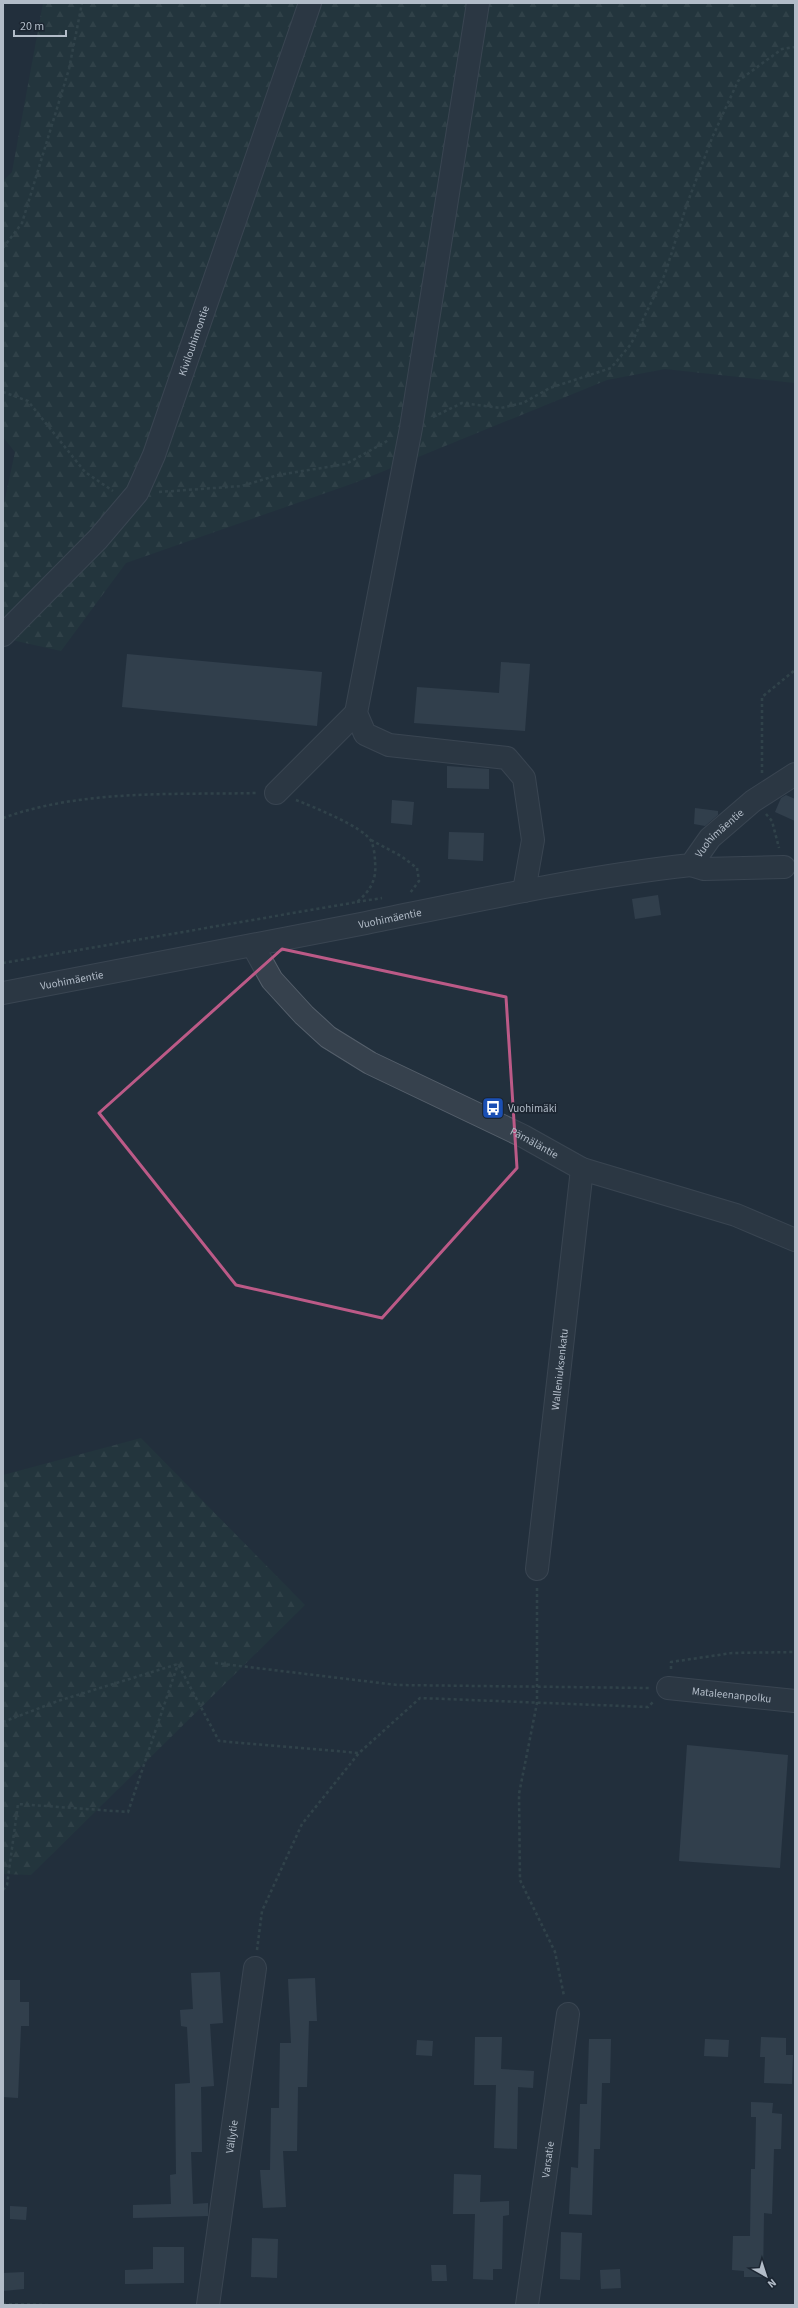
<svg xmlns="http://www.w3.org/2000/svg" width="798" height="2308" font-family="'Source Sans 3',sans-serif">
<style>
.forest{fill:url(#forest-firs)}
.building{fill:#435261}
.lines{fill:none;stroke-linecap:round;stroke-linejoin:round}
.minor-casing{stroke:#555f6b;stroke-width:24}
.path{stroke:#425a5b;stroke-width:2.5;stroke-dasharray:3 3;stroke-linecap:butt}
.minor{stroke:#36414d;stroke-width:22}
.marked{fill:none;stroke:#bc5a87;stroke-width:3;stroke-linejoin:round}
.labels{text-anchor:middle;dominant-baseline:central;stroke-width:3.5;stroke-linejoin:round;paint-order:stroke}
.street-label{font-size:11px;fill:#b2bcc8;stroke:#1c2632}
.poi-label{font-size:11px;fill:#b2bcc8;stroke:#1c2632;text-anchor:start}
</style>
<defs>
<pattern id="forest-firs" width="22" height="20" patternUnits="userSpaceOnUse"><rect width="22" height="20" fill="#243d3e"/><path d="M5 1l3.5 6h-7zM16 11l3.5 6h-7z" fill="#415758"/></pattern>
</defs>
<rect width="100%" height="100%" fill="#22303d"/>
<path class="forest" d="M43,3H795V383L665,369L607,380L357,482L126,563L61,651L3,638V508L15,452L3,437V181L12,172Z
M141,1438L305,1605L31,1875L3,1874V1475Z"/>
<path class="building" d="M127,654L322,672L317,726L122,707Z
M501,662L530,664L525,731L414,723L417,687L499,693Z
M447,766L489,769V789L447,788Z
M786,795L795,799V821L775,812L781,798Z
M392,800L414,802L412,825L391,823Z
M695,808L718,811V815L705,826L694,824Z
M449,832L484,833L483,861L448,859Z
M658,895L661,915L635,919L632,899Z
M687,1745L788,1755L780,1868L679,1861Z
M220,1972L223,2023L210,2024L214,2086L201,2087L202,2152H191L193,2204L208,2203V2216L133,2218V2205L171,2204L170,2175L176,2174L175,2084L190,2083L187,2027L181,2026L180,2010L193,2009L191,1973Z
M315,1978L317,2021H309L307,2087H298L297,2151H283L286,2207L263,2208L260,2170H270L271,2108H279L280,2043H291L288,1979Z
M3,1980H20V2002H29V2026H21L18,2098L3,2097Z
M475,2037H502L501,2069L534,2071L533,2088L518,2087L517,2149L494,2148L496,2085H474Z
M761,2037L786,2038V2055H793L792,2084L764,2083L765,2057H760Z
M589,2039H611L610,2083H602L600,2149H594L592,2215L569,2214L571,2167L578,2168L580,2104H587Z
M705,2039L729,2040L728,2057L704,2056Z
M417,2040L433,2041L432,2056L416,2055Z
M751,2102L773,2103L772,2113L782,2114L781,2149H774L772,2214L764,2213L763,2277H744V2271L732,2270L733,2236H750L751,2169H755L756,2117H751Z
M454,2174L481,2175L480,2202L509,2201V2215L503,2216L502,2269H493V2280L473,2279L475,2214H453Z
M10,2206L27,2207L26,2220L10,2219Z
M561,2232L582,2233L580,2280L560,2279Z
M252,2238L278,2239L277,2278L251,2277Z
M153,2247H184V2283L125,2284V2270L153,2269Z
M431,2265H446L447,2281H432Z
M620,2269L621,2288L601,2289L600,2270Z
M24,2272V2289L3,2291V2273Z"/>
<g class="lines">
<g class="minor-casing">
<g id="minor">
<path d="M478,3L411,428L356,713L365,734L389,745L507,758L524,778L533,840L524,891"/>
<path id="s1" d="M3,635L98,539L137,493L154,455L310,3"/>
<path d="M276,793L356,713"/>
<path d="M691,865L704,869L784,867"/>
<path id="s2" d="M253,946L272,980L304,1015L328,1037L370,1063L523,1136L582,1169L736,1215L795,1240"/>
<path id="s3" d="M3,993C124,970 245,947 366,923C474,901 581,877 691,865L710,838L753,801L795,774"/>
<path id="s4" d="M537,1569L582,1169"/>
<path id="s5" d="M668,1688L795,1701"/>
<path id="s6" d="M208,2305L255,1968"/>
<path id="s7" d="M527,2305L568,2014"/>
</g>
</g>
<path class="path" d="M3,248L22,223L69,69L82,3
M3,392L28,401L85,472L113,491
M433,417L462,403L501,408L523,403L550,388L611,368L631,344L665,274L687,204L712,138L738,81L782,49L795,47
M159,492L242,486L278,475L346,464L389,440
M762,773V697L795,670
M766,814L772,821L779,848
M3,818C84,789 173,795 258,793
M371,840L401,856L417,868L419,881L410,893
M357,902L382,898
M3,963L357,902C370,891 377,880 375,862C375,856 374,847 371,841C364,827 311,806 296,800
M537,1588V1703L519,1794L520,1880L555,1952L564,1996
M215,1663L397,1685L649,1688
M671,1669V1662L732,1653L795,1652
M3,1722L58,1701L178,1664L219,1741L359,1753L420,1698L648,1707L654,1701
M3,1890L7,1885L18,1804L128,1812L178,1664
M257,1950L262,1911L302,1824L359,1753
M3,2304L51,2305"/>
<use href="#minor" class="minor"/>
</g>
<path d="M0 0H798V2308H0ZM282,949L506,997L517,1168L382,1318L236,1285L99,1113Z" fill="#22303d" fill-opacity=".55" fill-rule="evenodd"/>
<path class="marked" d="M282,949L506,997L517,1168L382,1318L236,1285L99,1113Z"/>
<defs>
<g id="bus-square" transform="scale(1.15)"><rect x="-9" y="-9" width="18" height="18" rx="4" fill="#1a4fb4" stroke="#1c2632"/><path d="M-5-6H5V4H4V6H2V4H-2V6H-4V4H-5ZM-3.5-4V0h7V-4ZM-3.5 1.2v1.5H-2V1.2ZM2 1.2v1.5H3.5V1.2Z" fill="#fff"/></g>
</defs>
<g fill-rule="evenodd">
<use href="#bus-square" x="493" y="1108"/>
</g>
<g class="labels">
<g class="street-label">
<text stroke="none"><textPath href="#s1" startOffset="358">Kivilouhimontie</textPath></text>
<text stroke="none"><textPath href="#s3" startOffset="743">Vuohimäentie</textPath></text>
<text stroke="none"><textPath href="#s3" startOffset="394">Vuohimäentie</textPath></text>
<text stroke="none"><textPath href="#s3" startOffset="70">Vuohimäentie</textPath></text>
<text stroke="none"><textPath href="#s2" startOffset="351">Pärnäläntie</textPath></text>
<text stroke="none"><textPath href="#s4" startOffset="201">Walleniuksenkatu</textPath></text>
<text stroke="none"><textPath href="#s5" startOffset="64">Mataleenanpolku</textPath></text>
<text stroke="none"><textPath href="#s6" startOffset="170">Vällytie</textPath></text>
<text stroke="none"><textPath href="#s7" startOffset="147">Varsatie</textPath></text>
</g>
<g class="poi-label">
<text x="508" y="1108">Vuohimäki</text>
</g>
</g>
<rect width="798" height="2308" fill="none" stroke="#b2bcc8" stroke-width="8"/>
<g transform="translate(766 2276) rotate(141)" stroke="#1c2632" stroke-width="3" paint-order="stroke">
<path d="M0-3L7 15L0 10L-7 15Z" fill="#b2bcc8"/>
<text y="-6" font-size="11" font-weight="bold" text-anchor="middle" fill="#b2bcc8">N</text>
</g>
<path d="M14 30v6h52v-6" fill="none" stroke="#b2bcc8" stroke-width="2"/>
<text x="20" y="30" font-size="12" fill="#b2bcc8" stroke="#1c2632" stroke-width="3" paint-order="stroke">20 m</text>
</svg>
